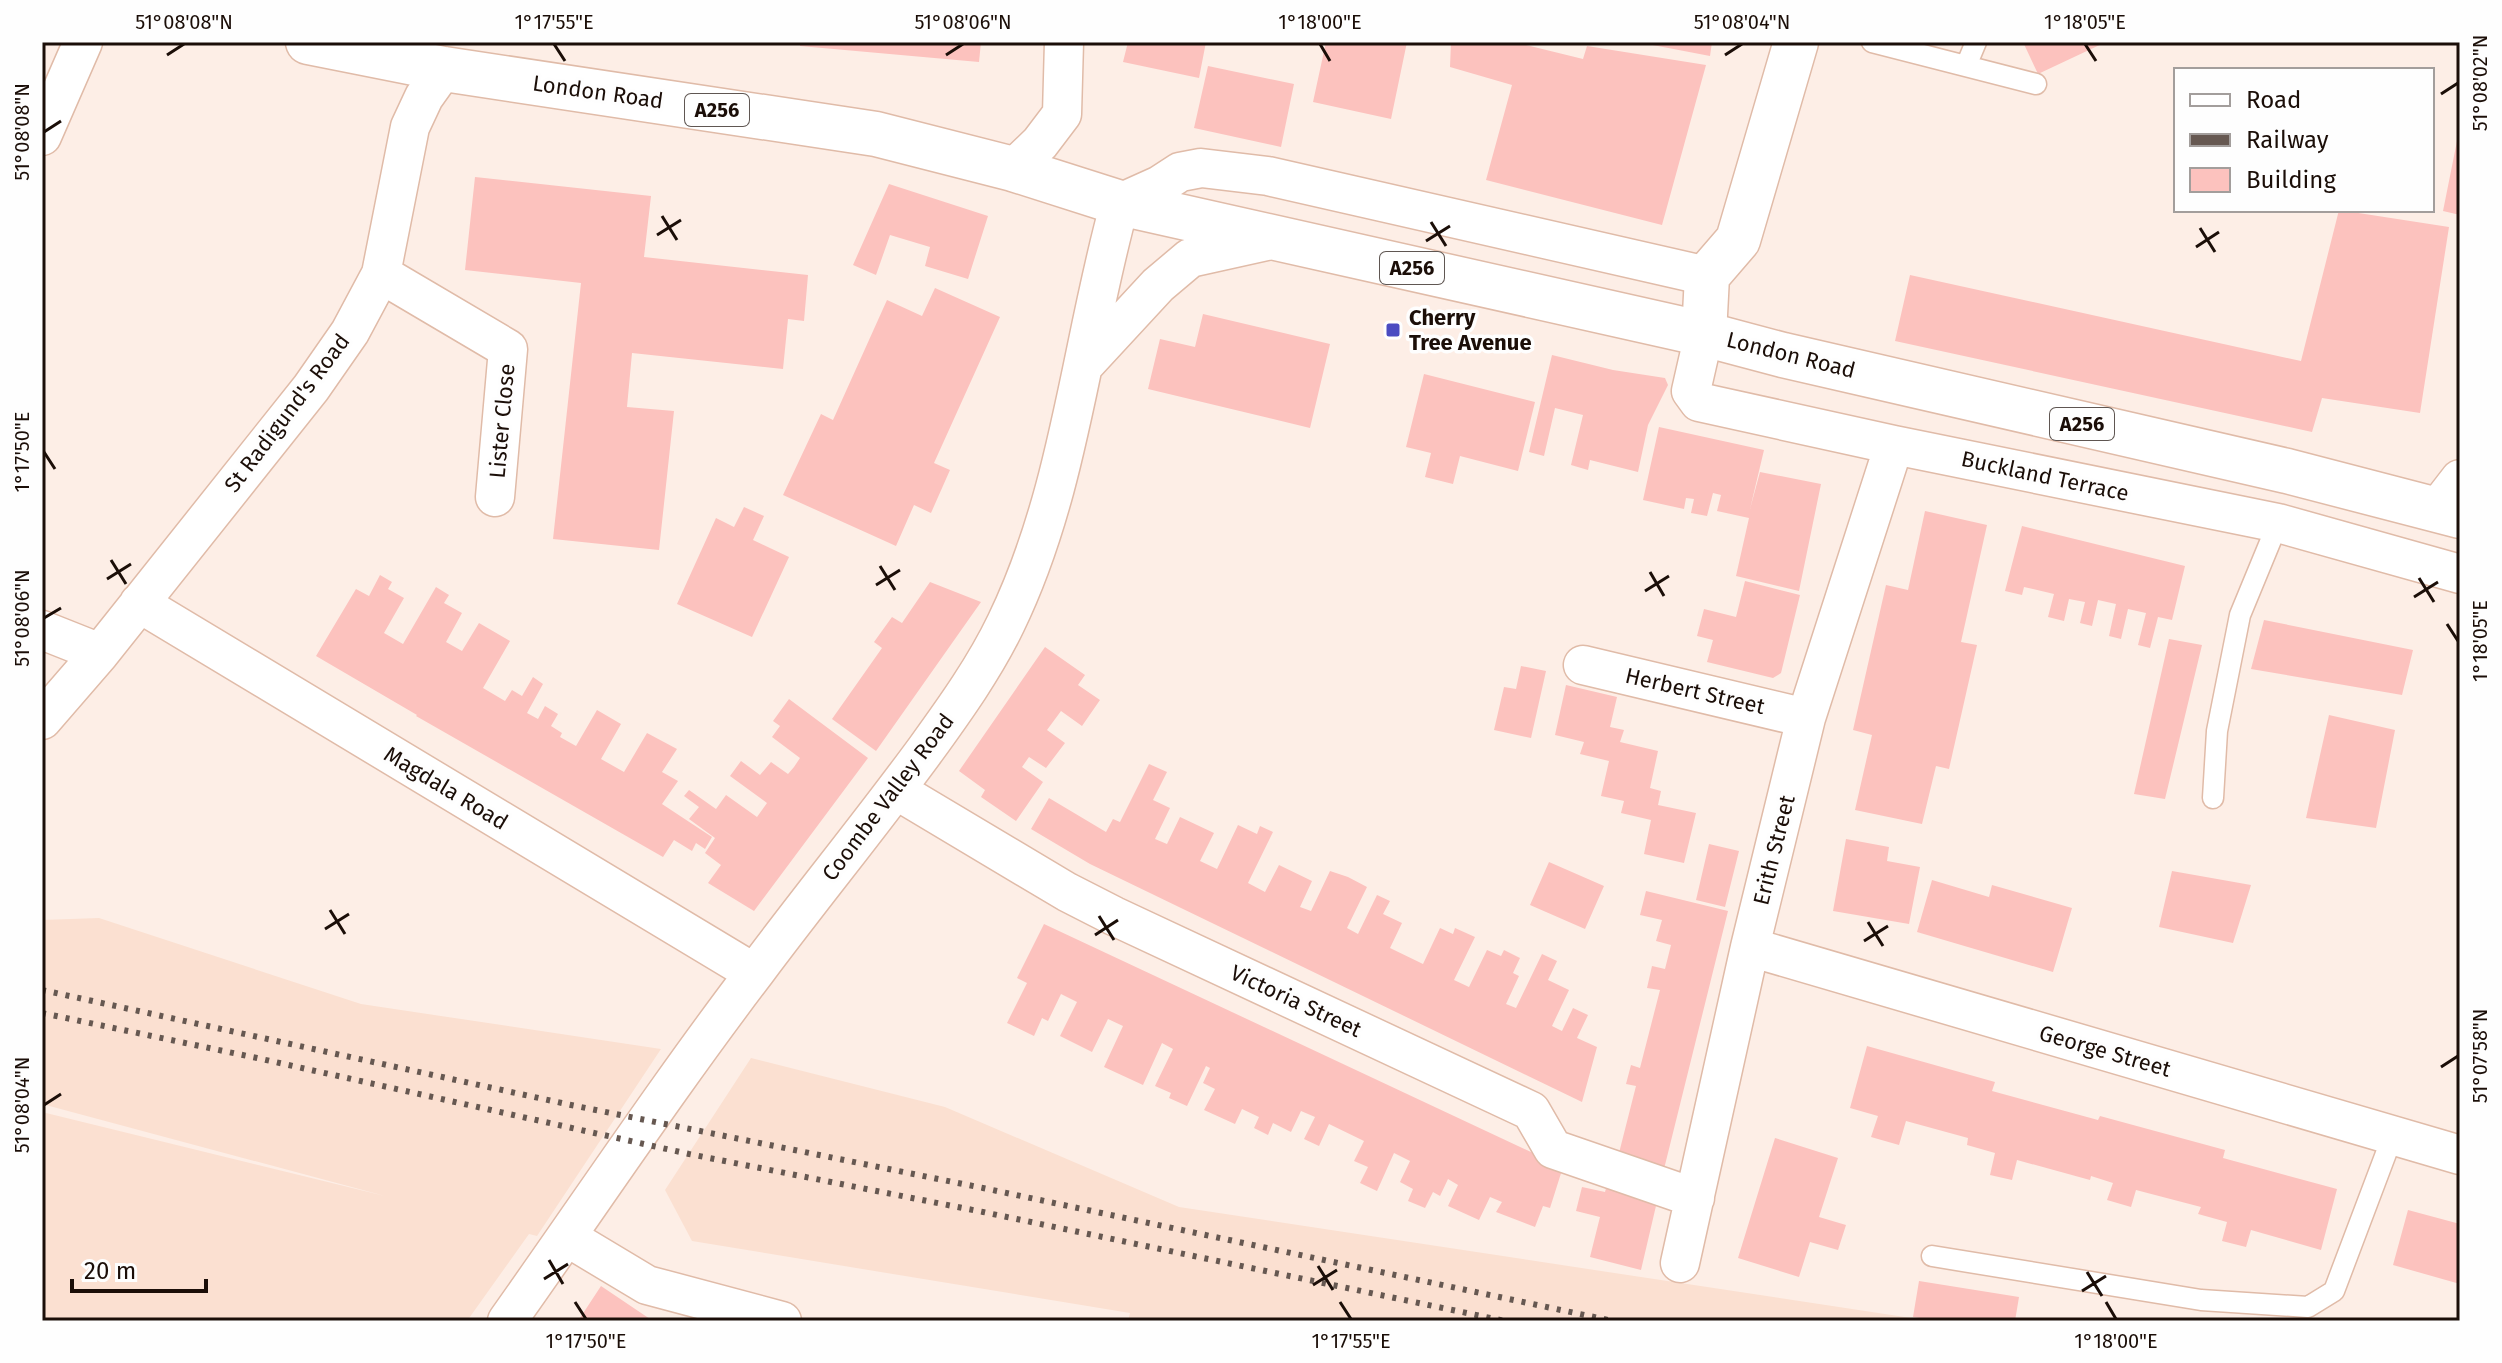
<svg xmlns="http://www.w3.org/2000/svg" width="2502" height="1363" font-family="'Fira Sans',sans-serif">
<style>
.built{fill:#fbe0d1}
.building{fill:#fcc2be}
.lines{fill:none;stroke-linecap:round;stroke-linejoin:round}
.service-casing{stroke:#e0bba8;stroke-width:23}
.minor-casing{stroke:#e0bba8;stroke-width:41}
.tertiary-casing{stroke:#e0bba8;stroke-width:47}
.primary-casing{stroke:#e0bba8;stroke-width:47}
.service{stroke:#fff;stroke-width:20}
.minor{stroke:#fff;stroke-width:38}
.tertiary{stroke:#fff;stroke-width:44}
.primary{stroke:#fff;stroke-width:44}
.rail{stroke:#665851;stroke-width:6;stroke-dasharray:4 8;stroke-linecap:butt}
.ticks{fill:none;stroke:#1b0e08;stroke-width:3}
.poi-dot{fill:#4a4bc1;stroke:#fefefe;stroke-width:3}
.labels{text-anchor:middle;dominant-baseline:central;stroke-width:7;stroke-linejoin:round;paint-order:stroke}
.shield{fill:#fefefe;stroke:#5f5652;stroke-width:2}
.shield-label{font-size:20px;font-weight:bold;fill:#1b0e08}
.street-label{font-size:22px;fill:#1b0e08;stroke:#fefefe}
.poi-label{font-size:22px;font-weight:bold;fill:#1b0e08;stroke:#fefefe;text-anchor:start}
.neatline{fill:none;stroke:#1b0e08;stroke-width:3}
.ticks-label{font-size:20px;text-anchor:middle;fill:#1b0e08}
</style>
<rect width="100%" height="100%" fill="#fdeee6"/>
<path class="built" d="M99,918L361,1004L661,1049L537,1236L529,1234L467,1321H42V1112L385,1196L42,1104V920Z
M751,1058L945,1107L1179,1207L1931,1321H1128L1130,1313L692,1241L665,1190Z"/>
<path class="building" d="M800,42H981L979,62L800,46Z
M1128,42H1206L1199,78L1123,62Z
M1326,42H1407L1391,119L1313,102Z
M1451,42H1527L1526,45L1583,59L1587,46L1706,65L1662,225L1486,180L1512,85L1450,67Z
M1637,42H1712L1710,56Z
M2023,42H2106L2038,74Z
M1208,66L1294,84L1281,147L1194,128Z
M2459,131H2460V215L2443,211Z
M475,177L651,196L644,257L808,275L804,321L788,319L783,369L632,353L627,407L674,411L659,550L553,539L581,283L465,270Z
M889,184L988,216L968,279L925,266L930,247L890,235L876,275L853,265Z
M2339,210L2449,227L2420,413L2322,398L2312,432L1895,341L1910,275L2301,361Z
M935,288L1000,317L934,463L950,470L931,513L914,505L896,546L783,495L821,414L833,420L887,300L922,316Z
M1203,314L1330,344L1310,428L1148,389L1160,339L1195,347Z
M1552,355L1613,370L1665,378L1668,385L1648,425L1638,472L1590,460L1588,470L1571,465L1583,415L1555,408L1544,456L1529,452Z
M1424,374L1535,402L1518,471L1460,456L1453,484L1425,477L1431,453L1406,447Z
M1659,427L1764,450L1750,509L1760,472L1821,484L1799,591L1736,576L1749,518L1717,511L1721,495L1713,493L1707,516L1691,513L1694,499L1686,498L1684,509L1643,500Z
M744,507L764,516L753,540L789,557L752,637L677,604L716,518L734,527Z
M1925,511L1987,525L1961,642L1977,645L1949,769L1936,766L1922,824L1855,810L1872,735L1853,730L1886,585L1908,590Z
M2022,526L2185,566L2172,620L2158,617L2150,648L2138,645L2146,613L2128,609L2121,639L2109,636L2116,604L2098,600L2092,626L2080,623L2085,602L2069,599L2064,621L2048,617L2054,594L2024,587L2022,595L2005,591Z
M380,575L392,582L388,589L404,598L384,633L403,644L436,587L449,595L444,603L462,613L446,642L462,651L479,623L510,641L483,688L505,701L512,690L522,696L533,677L543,684L527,713L538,719L545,706L558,714L551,726L562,733L560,737L576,746L597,710L621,724L601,759L624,772L647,733L677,749L662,772L678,781L662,804L712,837L705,849L696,843L692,851L674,840L663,857L416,716L417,715L316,656L356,589L369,596Z
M1745,581L1800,595L1781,673L1773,678L1707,662L1713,640L1697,636L1704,609L1736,617Z
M930,582L981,602L876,751L832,719L882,648L874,642L892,617L902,623Z
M2264,620L2413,650L2402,695L2251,669Z
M2169,639L2202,645L2165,799L2134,794Z
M1045,647L1085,675L1078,685L1100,700L1082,726L1061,711L1047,730L1065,743L1046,768L1029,757L1022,767L1043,782L1016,821L981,797L985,790L959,771Z
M1521,666L1546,671L1531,738L1494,730L1504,687L1516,689Z
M1566,685L1617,697L1610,727L1624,730L1620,742L1658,751L1650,788L1661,791L1658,805L1696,813L1684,863L1644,854L1651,820L1621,813L1624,801L1601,796L1609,761L1580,754L1584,742L1555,735Z
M789,699L868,758L754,911L708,883L721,865L705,853L715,838L689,819L699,807L684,796L689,790L716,809L726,795L757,817L767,803L730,776L741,761L760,775L771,762L788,774L794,767L800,758L772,737L780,726L773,721Z
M2329,715L2395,730L2376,828L2306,818Z
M1149,764L1167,772L1153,800L1170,808L1155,839L1167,844L1180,817L1214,833L1200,861L1217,869L1238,825L1257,834L1260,826L1273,832L1248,883L1265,892L1279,865L1312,881L1300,907L1311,911L1330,871L1348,877L1367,887L1347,928L1358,934L1377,895L1390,901L1383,914L1402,923L1390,948L1423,964L1440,928L1453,934L1455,928L1475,937L1454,980L1469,987L1487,950L1501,956L1504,950L1520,958L1513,973L1519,976L1506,1004L1516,1008L1542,954L1557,961L1548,980L1569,990L1552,1026L1562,1031L1573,1008L1588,1015L1577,1038L1597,1047L1582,1102L1090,864L1031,829L1049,798L1106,832L1113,819L1120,822Z
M1846,839L1889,847L1887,861L1920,867L1909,924L1833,911Z
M1709,844L1739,851L1725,907L1696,900Z
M1549,862L1604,886L1585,929L1530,905Z
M2172,871L2251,885L2233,943L2159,927Z
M1932,880L1989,897L1992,885L2072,908L2053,972L1917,932Z
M1646,891L1728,911L1664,1169L1618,1157L1636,1086L1626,1084L1631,1065L1640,1068L1660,990L1647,988L1652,966L1665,969L1671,945L1656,941L1662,920L1640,915Z
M1044,924L1563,1167L1550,1208L1543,1206L1535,1227L1496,1212L1502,1202L1490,1197L1479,1220L1448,1206L1458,1185L1448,1179L1440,1196L1433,1192L1425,1208L1408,1201L1413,1189L1400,1182L1410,1161L1394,1153L1377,1191L1360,1183L1368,1167L1354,1161L1364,1141L1329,1124L1319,1146L1304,1139L1315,1117L1301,1111L1291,1132L1273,1123L1268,1135L1254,1128L1259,1117L1242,1109L1235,1124L1204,1110L1215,1089L1203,1083L1210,1068L1206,1066L1187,1106L1169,1098L1171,1093L1155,1086L1173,1049L1162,1043L1143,1085L1104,1067L1123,1026L1108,1019L1092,1052L1060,1036L1077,1002L1061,994L1048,1021L1042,1018L1034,1036L1007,1023L1027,983L1017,978Z
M1867,1046L1995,1082L1992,1091L2098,1120L2100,1116L2225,1150L2223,1158L2337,1189L2321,1250L2251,1230L2246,1247L2222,1241L2227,1222L2198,1214L2201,1207L2136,1190L2131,1207L2107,1200L2113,1183L2091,1176L2090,1180L2017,1160L2012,1180L1990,1175L1995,1153L1967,1145L1968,1138L1906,1121L1899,1145L1871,1137L1878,1116L1850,1108Z
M1775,1138L1838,1158L1819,1217L1846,1225L1838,1250L1810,1242L1799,1277L1738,1258Z
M1608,1181L1659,1193L1641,1270L1590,1257L1600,1217L1576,1211L1582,1187L1605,1192Z
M2408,1210L2460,1224V1284L2393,1265Z
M1919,1281L2019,1297L2015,1321H1939L1913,1317Z
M601,1286L653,1321H578Z"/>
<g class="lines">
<g class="service-casing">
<path id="service" d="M1872,42L2036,84
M1966,66L1976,42
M2213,798L2217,731L2240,615L2278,523
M1932,1256L2201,1300L2308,1307L2334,1291L2393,1135"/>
</g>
<g class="minor-casing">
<path id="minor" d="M42,136L83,42
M1013,169L1040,143L1062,114L1064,42
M381,274L508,349L495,497
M1704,334L1691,391L1699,402L1894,445L2278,523L2460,574
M1084,365L1158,285L1190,258L1275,239
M2436,510L2460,479
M139,603L754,973
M42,630L100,653
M1583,665L1806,718
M42,720L100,653L311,388L350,332L381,274L410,127L424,97L444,69
M896,790L1067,892L1114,916L1531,1111L1553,1149L1695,1198
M1750,947L2460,1155
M567,1237L647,1285L782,1321
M1680,1263L1750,947L1806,718L1894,445
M507,1321C590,1204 669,1085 756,971C812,896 871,824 926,749C955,709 985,667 1006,623C1070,491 1081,342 1120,203L1160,185L1180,172L1201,168L1268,176L1707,276"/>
</g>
<g class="tertiary-casing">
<path id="tertiary" d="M1704,334L1707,276L1738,240L1796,42"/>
</g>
<g class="primary-casing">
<path id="primary" d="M308,42L444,69L876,134L1013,169L1120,203L1704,334L1783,355L2287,471L2460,516"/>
</g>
<use href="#service" class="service"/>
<use href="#minor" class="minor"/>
<use href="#tertiary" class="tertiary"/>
<use href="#primary" class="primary"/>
<path class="rail" d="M42,990L571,1105L983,1188L1613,1321
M42,1013L257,1058L689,1154L983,1212L1505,1321"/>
</g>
<path class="ticks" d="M554,44L565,61M1320,44L1330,61M2085,44L2096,61M167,55L184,44M946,55L963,44M1725,55L1742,44M2441,94L2458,83M44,132L61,121M662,216L677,240M1431,222L1446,246M2200,228L2215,252M657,235L681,220M1426,241L1450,226M2196,247L2219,232M44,452L55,469M111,560L126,584M880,566L895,590M1650,572L1664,596M2419,578L2434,602M107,579L131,564M876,585L900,570M1645,591L1669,576M2414,597L2438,582M44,618L61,608M2447,624L2458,641M330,910L345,934M1099,916L1114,940M1868,922L1883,946M325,929L349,914M1095,935L1118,920M1864,941L1888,926M2441,1067L2458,1056M44,1105L61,1094M549,1260L563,1284M1318,1266L1333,1290M2087,1272L2102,1296M544,1279L568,1264M1313,1285L1337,1270M2082,1291L2106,1276M575,1302L586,1319M1340,1302L1351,1319M2106,1302L2116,1319"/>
<rect class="poi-dot" x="1385" y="322" width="16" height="16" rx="4"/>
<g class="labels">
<g class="shield">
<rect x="685" y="94" width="64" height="32" rx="6"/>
<rect x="1380" y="252" width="64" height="32" rx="6"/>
<rect x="2050" y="408" width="64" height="32" rx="6"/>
</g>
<g class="shield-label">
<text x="717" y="110">A256</text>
<text x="1412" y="268">A256</text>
<text x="2082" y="424">A256</text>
</g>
<g class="street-label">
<text transform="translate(598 92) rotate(8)">London Road</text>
<text transform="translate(1791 355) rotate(14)">London Road</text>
<text transform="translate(287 413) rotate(-53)">St Radigund's Road</text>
<text transform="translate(502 421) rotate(-85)">Lister Close</text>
<text transform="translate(2045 476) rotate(12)">Buckland Terrace</text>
<text transform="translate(1695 691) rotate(13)">Herbert Street</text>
<text transform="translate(446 788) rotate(31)">Magdala Road</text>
<text transform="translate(888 797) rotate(-53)">Coombe Valley Road</text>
<text transform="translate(1774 850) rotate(-76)">Erith Street</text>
<text transform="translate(1296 1001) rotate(25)">Victoria Street</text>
<text transform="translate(2105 1051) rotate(16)">George Street</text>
</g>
<g class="poi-label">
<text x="1409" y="317">Cherry<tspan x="1409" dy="25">Tree Avenue</tspan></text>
</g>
</g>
<rect width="2502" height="1363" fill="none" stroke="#fefefe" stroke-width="88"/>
<rect x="2174" y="68" width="260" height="144" fill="#fefefe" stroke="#a39e9c" stroke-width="2"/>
<rect x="2190" y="94" width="40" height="12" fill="#ffffff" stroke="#a39e9c" stroke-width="2"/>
<text x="2246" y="108" font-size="24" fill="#1b0e08">Road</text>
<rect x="2190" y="134" width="40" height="12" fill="#665851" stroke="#a39e9c" stroke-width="2"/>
<text x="2246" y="148" font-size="24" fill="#1b0e08">Railway</text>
<rect x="2190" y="168" width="40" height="24" fill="#fcc2be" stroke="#a39e9c" stroke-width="2"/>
<text x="2246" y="188" font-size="24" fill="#1b0e08">Building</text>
<path d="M72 1279v12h134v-12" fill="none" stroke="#1b0e08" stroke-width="4"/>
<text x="84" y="1279" font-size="24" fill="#1b0e08" stroke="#fefefe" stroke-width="6" paint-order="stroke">20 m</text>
<rect x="44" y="44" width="2414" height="1275" class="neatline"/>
<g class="ticks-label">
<text x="184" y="29">51°08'08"N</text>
<text x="554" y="29">1°17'55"E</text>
<text x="963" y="29">51°08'06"N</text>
<text x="1320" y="29">1°18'00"E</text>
<text x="1742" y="29">51°08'04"N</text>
<text x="2085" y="29">1°18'05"E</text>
<text transform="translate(2480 83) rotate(-90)" y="7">51°08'02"N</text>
<text transform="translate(22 132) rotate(-90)" y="7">51°08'08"N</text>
<text transform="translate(22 452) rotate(-90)" y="7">1°17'50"E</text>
<text transform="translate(22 618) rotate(-90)" y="7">51°08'06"N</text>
<text transform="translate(2480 641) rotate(-90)" y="7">1°18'05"E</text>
<text transform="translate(2480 1056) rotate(-90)" y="7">51°07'58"N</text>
<text transform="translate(22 1105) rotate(-90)" y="7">51°08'04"N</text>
<text x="586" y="1348">1°17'50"E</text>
<text x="1351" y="1348">1°17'55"E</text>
<text x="2116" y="1348">1°18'00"E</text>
</g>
</svg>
